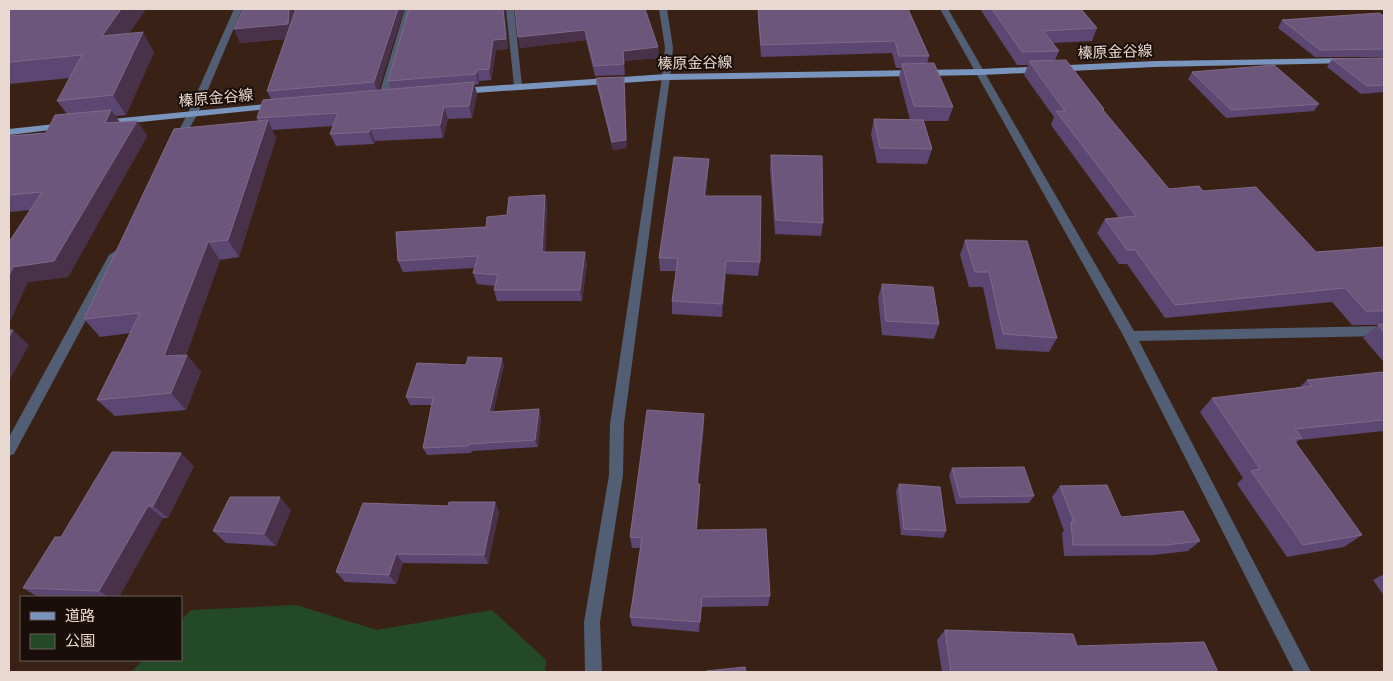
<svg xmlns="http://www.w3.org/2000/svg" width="1393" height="681" font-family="Bitter,'Noto Sans JP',serif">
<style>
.green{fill:#234927}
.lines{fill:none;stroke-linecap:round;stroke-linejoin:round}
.minor{fill:#515e73;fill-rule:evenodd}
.major{fill:#7994bd;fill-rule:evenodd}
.wall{fill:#5c4672}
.shaded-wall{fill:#483149}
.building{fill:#6c567c;stroke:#7f6a89}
.labels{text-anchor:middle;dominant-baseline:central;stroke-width:4;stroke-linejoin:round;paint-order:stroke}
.far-street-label{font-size:15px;fill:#e8d8d0;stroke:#190e09}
</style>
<rect width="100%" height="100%" fill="#392215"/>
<path class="green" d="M296,605L377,630L492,610L546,660L545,672H131L143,660H181V620L191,610Z"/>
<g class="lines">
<path class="minor" d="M234,9H242L198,113L180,145H174L172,143L188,113Z
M405,9H413L388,98L380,100L378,98Z
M506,9H514L522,86L518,89L514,86Z
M659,9H667L673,48L670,77L624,424L623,475L600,622L602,672H585L584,622L609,475L610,424L662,77L665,48Z
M940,9H948L1134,331L1384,326V336L1139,341L1311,672H1294L1124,337Z
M115,251L121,255L14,454L9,456V437L109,255Z"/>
<path class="major" d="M1347,58L1350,59V63L1155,67L981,75L666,80L460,94L455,91L460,88L666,74L981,69L1155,61Z
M276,103L279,104V108L101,126L96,123L101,120Z
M64,123L69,126L67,128L9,135V129Z"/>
</g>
<path class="wall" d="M9,9H146L129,33L154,52L126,115L115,116L119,122L137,121L147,136L68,277L28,282L30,210L9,212V136L46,133L67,114L57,101L70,78L9,84Z
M404,9L378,90L391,89L388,81L504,9L508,49L496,50L491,80L479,81V84L474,85L477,94L472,118L448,119L443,138L375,141L374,144L336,146L330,134L333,126L272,130L276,138L239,257L220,260L186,355H187L201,372L186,410L115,416L97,400L130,333L100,337L84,319L258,121L257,118L271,99L267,91L286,39L240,43L234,29Z
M515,9L658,47L659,58L624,61L625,75L595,76L586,40L520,48Z
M758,9H908L929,56L927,64L953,107L948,121H924L932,149L927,164L877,163L871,134L874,119L910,120L899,78L901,68H896L892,53L761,57L758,20Z
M980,9H1081L1097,28L1092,41L1053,43L1059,51L1055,60L1104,109V111L1169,189L1203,191L1316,252L1384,247V362L1363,338L1378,325H1352L1332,302L1165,318L1127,264H1119L1097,233L1105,219L1119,218L1051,125L1054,117L1024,75L1028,65H1017Z
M1384,16V57H1315L1278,28L1282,20Z
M1384,58V92L1361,94L1327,67L1332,59Z
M1192,72L1319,104L1314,111L1226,118L1188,79Z
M596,78L627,148L613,150L597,86Z
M771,155L823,223L821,236L775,234L770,169Z
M709,159L708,172L706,196L760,262L758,276L726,274L722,317L672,314V301L676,271H660L659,258Z
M545,195L547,206L545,252L587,263L582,301H497L494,290L495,286L477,284L473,273L475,268L403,272L398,261L486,227Z
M965,240L1057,338L1049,352L996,349L983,287H969L960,255Z
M882,284L939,324L934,339L882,335L878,298Z
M504,365L493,412L541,417L538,447L472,451L471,453L427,455L423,448L432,405H410L406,397Z
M1384,374V431L1299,440L1296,443L1362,535L1344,547L1287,557L1237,484L1243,478L1200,412L1212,398L1299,388L1307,380Z
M704,426L698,484H700V496L697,530L770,596L768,606L701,607L699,632L632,626L630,617L640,548H632L630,537Z
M194,466L168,518H163L119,597H38L23,588Z
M952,468L1034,496L1029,503L956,504L949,475Z
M899,484L946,531L943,538L901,535L896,491Z
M1060,486L1121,517L1200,541L1188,551L1154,555L1064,556L1062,533L1064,531L1052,497Z
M495,502L499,512L488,564L403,563L396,584L345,582L336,572L448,506Z
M291,510L276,546L226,543L213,531Z
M1384,574V596L1373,580Z
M945,630L1077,646L1218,672H942L937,640Z"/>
<path class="shaded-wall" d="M121,9H146L114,55L102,36Z
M289,9H297L294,38L240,43L234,29Z
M398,9H404L378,93L374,82Z
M503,9H505L508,49L496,50L491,80L489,69L493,40Z
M585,30L586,40L520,48L518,37Z
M143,32L154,52L126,115L113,95Z
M658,47L659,58L624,61L625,75L623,51Z
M477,70L479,81V84L476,74Z
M474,82L477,94L472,118L469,106Z
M625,84L627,148L613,150L612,142Z
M444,107L448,119L443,138L440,125Z
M111,110L122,125L105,123Z
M268,120L276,138L239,257L228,240Z
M137,121L147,136L68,277L28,282L9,324V276L13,267Z
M370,129L375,141L374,144L369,132Z
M709,159L708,172L704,209V196Z
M545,195L547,206L544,263L542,252Z
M208,242L220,260L181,369L187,355L201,372L186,410L171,393L164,356Z
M585,252L587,263L582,301L580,290Z
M726,261V274L722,317V304Z
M13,330L29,345L9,381V337Z
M502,358L504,365L492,419L489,412Z
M539,409L541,417L538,447L535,440Z
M704,414V426L697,496V484Z
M181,453L194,466L168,518L153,506Z
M700,484V496L696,541V530Z
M280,497L291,510L276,546L264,534Z
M495,502L499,512L488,564L484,555Z
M148,506L163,518L119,597H109L99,591Z
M396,554L403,563L396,584L389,575Z"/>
<path class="building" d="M9,9H121L102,36L143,32L113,95L57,101L82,55L9,62Z
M243,9H289L288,24L234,29Z
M296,9H398L374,82L267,91Z
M409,9H503L506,39L493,40L489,69L477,70L476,74L388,81Z
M515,9H645L658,47L623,51L624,64L594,66L585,30L518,37Z
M758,9H908L929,56H899L895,41L761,45Z
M992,9H1081L1097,28L1043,31L1059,51L1022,52Z
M1379,13L1384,16V49L1320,50L1282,20Z
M1384,58V85L1367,86L1332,59Z
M1066,60L1104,109L1103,110L1169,189L1199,186L1203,191L1256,187L1316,252L1384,247V311H1366L1345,288L1175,305L1135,250H1127L1105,219L1136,216L1056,111H1065L1029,61Z
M934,63L953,107L914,106L902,64Z
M1274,65L1319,104L1231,110L1192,72Z
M624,77L626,140L612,142L596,78Z
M474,82L469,106L444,107L440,125L370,129L369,132L330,134L338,113L257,118L263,100Z
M111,110L105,123L137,121L54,261L13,267L9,276V242L42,192L9,195V136L46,133L55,115Z
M874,119L923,120L932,149L880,148Z
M268,120L228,240L208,242L164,356L187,355L171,393L97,400L140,313L84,319L174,129Z
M771,155L822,156L823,223L776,220Z
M674,157L709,159L704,196H761L760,262L726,261L722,304L672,301L678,258H659Z
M545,195L542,252H585L580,290H494L498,275L473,273L478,256L398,261L396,232L486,227L487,217L507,215L509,197Z
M965,240L1027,241L1057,338L1003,334L989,272H975Z
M882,284L933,287L939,324L886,321Z
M1384,324V332L1378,325Z
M9,330H13L9,337Z
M468,357L502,358L489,412L539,409L535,440L469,444L468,446L423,448L433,398L406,397L417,363L466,365Z
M1382,372L1384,374V420L1295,429L1302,438L1293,439L1362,535L1303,545L1251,471L1260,469L1212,398L1312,386L1307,380Z
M647,410L704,414L697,484H700L696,530L766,529L770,596L702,597L700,622L630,617L642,538L630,537Z
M112,452L181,453L153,506H148L99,591L23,588L55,537H61Z
M1024,467L1034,496L960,497L952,468Z
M899,484L940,487L946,531L904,529Z
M1107,485L1121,517L1183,511L1200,541L1166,545H1073L1071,522H1074L1060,486Z
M230,497H280L264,534L213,531Z
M449,502H495L484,555L396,554L389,575L336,572L363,503L448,506Z
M945,630L1073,634L1077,646L1204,642L1218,672H951Z
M745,667L746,672H706V671Z"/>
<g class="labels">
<g class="far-street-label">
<text transform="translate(1115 52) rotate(-2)">榛原金谷線</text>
<text transform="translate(695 63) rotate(-1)">榛原金谷線</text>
<text transform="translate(216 98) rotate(-5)">榛原金谷線</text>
</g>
</g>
<rect width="1393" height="681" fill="none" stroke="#e8d8d0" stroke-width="20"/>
<rect x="20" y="596" width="162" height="65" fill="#190e09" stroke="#6c5f59"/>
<rect x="30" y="612" width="25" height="8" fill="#7994bd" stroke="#6c5f59"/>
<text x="65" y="621" font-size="15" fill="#e8d8d0">道路</text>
<rect x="30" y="634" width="25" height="15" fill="#234927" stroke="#6c5f59"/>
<text x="65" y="646" font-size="15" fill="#e8d8d0">公園</text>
</svg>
